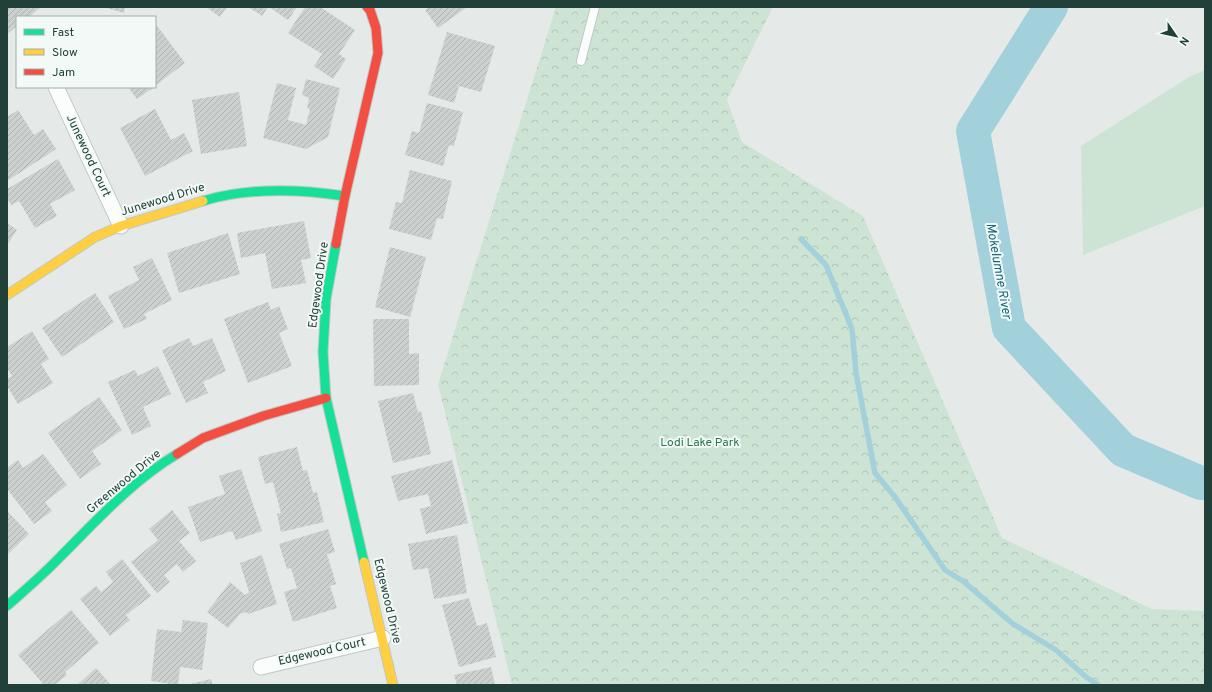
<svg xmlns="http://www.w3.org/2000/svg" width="1212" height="692" font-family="Overpass,sans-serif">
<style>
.grass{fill:#cde4d5}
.forest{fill:url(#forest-crowns)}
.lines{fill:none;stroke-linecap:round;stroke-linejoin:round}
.stream{stroke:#a2d1db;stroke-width:5.5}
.river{stroke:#a2d1db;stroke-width:34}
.building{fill:url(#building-hatch)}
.lane-casing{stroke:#c2c7c5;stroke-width:10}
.street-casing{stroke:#c2c7c5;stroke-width:17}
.fast-casing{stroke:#c0c8c6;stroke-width:11}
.slow-casing{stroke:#c0c8c6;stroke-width:11}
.jam-casing{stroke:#c0c8c6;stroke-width:11}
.lane{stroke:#fbfcfc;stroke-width:8}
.street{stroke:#fbfcfc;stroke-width:15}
.fast{stroke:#16e098;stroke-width:9}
.slow{stroke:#ffcf43;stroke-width:9}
.jam{stroke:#f24e42;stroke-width:9}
.labels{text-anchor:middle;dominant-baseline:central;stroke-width:4;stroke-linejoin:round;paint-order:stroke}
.street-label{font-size:12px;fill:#214039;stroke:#f3f9f7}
.park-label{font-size:12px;fill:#277a4c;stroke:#f3f9f7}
.water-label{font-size:13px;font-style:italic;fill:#166981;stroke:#f3f9f7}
</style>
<defs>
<pattern id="forest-crowns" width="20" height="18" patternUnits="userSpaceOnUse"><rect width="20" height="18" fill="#cde4d5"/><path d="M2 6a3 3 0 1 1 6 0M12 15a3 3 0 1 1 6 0" fill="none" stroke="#b0c5b8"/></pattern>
<pattern id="building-hatch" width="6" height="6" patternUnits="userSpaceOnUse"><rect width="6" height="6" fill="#ccd1cf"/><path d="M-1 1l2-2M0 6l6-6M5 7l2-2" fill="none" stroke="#afb4b2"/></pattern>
</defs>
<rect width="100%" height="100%" fill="#e5eae8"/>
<path class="grass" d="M1205,70V206L1083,255L1081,146L1189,77Z"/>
<path class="forest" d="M556,7H773L727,100L742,142L863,216L1002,538L1152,609L1205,611V685H512L438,384Z"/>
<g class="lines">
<path class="stream" d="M801,239L826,265L852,329L856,373L875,473L895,497L945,570L963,581L1013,624L1056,650L1086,677L1098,685"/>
<path class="river" d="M1051,7L973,131L1009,328L1123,450L1201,483H1205"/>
</g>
<path class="building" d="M7,7H41L29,17H17V26L7,34Z
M103,7H125L124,13Z
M206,7H227L220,17Z
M248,7H268L262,16Z
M269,7H297L288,20Z
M305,7H320L355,30L339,54L346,59L333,79L314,66L322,54L288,33Z
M429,7H467L438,28L425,10Z
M155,23L185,63L155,86Z
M447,32L495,46L481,92L459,86L454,103L428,95Z
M306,79L340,88L328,137L306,149L263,138L277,83L296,88L288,120L306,125L310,109L307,108L309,98L302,95Z
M128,87H154L137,99Z
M239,92L247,146L201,154L192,100Z
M427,103L463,112L454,146L449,145L443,166L405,155L412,131L419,133Z
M155,109L171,140L184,133L193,151L145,176L120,128Z
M18,110L34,135L43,129L56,149L7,181V117Z
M58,159L75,190L50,204L57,216L35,228L19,201L11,205L7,198V189Z
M410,170L452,181L443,219L437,218L431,240L389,229L396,202L402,203Z
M304,221L311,258L301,260L306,283L272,289L265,253L241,258L237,233Z
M7,223L17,230L7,245Z
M228,233L240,274L179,293L167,253Z
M390,247L426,257L410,317L375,307Z
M152,258L172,300L144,314L147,319L124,329L108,296L139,280L133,267Z
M95,293L114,322L62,357L42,328Z
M268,302L271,310L279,306L288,329L279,333L292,366L248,383L224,319Z
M373,319H409V354L419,353V385L374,386Z
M32,331L49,359L41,364L53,383L18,404L7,386V379L12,376L7,368V347Z
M189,338L193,346L212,338L226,371L203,382L208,393L186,403L162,350Z
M158,366L171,394L143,407L151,426L132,435L108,382L135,370L138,376Z
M413,393L418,412L421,411L431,454L393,463L378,401Z
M99,397L122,430L92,451L101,464L80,479L48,433Z
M297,447L303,471L307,470L313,493L317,492L324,522L281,532L277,514L281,513L273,482L265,484L258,457Z
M43,454L67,485L45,502L52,511L34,524L7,489V468L18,460L23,468Z
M452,460L468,523L426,534L420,509L431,506L428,494L398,501L391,476Z
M241,469L262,531L236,540L232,531L200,542L188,507L225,494L219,476Z
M172,510L190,533L179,541L196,561L183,572L177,564L164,575L170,582L157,593L131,562L158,540L149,529Z
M7,511L29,534L7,555Z
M328,529L335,552L327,554L336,584L330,586L337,608L293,622L284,592L297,588L291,568L287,569L279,544Z
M457,535L467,593L434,599L428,568L413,570L408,544Z
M262,555L277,604L248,614L247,612L240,614L228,628L207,612L230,582L245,595L249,592L240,563Z
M122,559L151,596L126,615L130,620L110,636L80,599L96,586L101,592L113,582L106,572Z
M469,598L477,626L487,623L496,657L459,667L442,605Z
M71,610L99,643L65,672L67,675L55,685H44L18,655Z
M183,620L208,623L202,670L180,667L178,685L151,681L157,629L181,632Z
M491,667L495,685H457L454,675Z
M96,668L111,685H77Z
M211,679L213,685H190V684Z"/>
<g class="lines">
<g class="lane-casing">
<path id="lane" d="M581,61L595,7"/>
</g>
<g class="street-casing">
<path id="street" d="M56,87L121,226
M261,667L383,638"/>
</g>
<g class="fast-casing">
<path id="fast" d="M203,201C249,187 298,189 345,196
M336,244L326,299L323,352L326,398L364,562
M7,606C25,590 44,574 61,556C97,520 132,481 177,454"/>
</g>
<g class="slow-casing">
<path id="slow" d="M7,295L95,237L121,226L203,201
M364,562L393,685"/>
</g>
<g class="jam-casing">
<path id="jam" d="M336,244L345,196L378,53L376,28L370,10L367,7
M177,454L203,438L263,416L326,398"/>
</g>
<use href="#lane" class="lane"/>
<use href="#street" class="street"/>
<use href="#fast" class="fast"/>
<use href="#slow" class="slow"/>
<use href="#jam" class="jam"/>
</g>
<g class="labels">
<g class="street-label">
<text transform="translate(88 156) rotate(65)">Junewood Court</text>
<text transform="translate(163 200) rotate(-17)">Junewood Drive</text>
<text transform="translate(319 285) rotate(-82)">Edgewood Drive</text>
<text transform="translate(124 482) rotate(-40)">Greenwood Drive</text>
<text transform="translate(387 601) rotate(77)">Edgewood Drive</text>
<text transform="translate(322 652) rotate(-13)">Edgewood Court</text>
</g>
<g class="park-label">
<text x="700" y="443">Lodi Lake Park</text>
</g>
<g class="water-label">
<text transform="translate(998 271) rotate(80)">Mokelumne River</text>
</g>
</g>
<rect width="1212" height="692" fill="none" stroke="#214039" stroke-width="16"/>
<rect x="16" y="16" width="140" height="72" fill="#f3f9f7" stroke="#9fafab"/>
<rect x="24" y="29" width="20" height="6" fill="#16e098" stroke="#9fafab"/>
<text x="52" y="36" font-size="12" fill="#214039">Fast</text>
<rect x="24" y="49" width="20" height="6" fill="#ffcf43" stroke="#9fafab"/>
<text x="52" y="56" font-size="12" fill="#214039">Slow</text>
<rect x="24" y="69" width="20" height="6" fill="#f24e42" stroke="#9fafab"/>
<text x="52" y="76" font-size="12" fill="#214039">Jam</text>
<g transform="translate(1176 36) rotate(124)" stroke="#f3f9f7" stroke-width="3" paint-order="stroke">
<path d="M0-3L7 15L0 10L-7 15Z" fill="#214039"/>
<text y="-6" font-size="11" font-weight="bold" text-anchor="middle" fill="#214039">N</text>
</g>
</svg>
